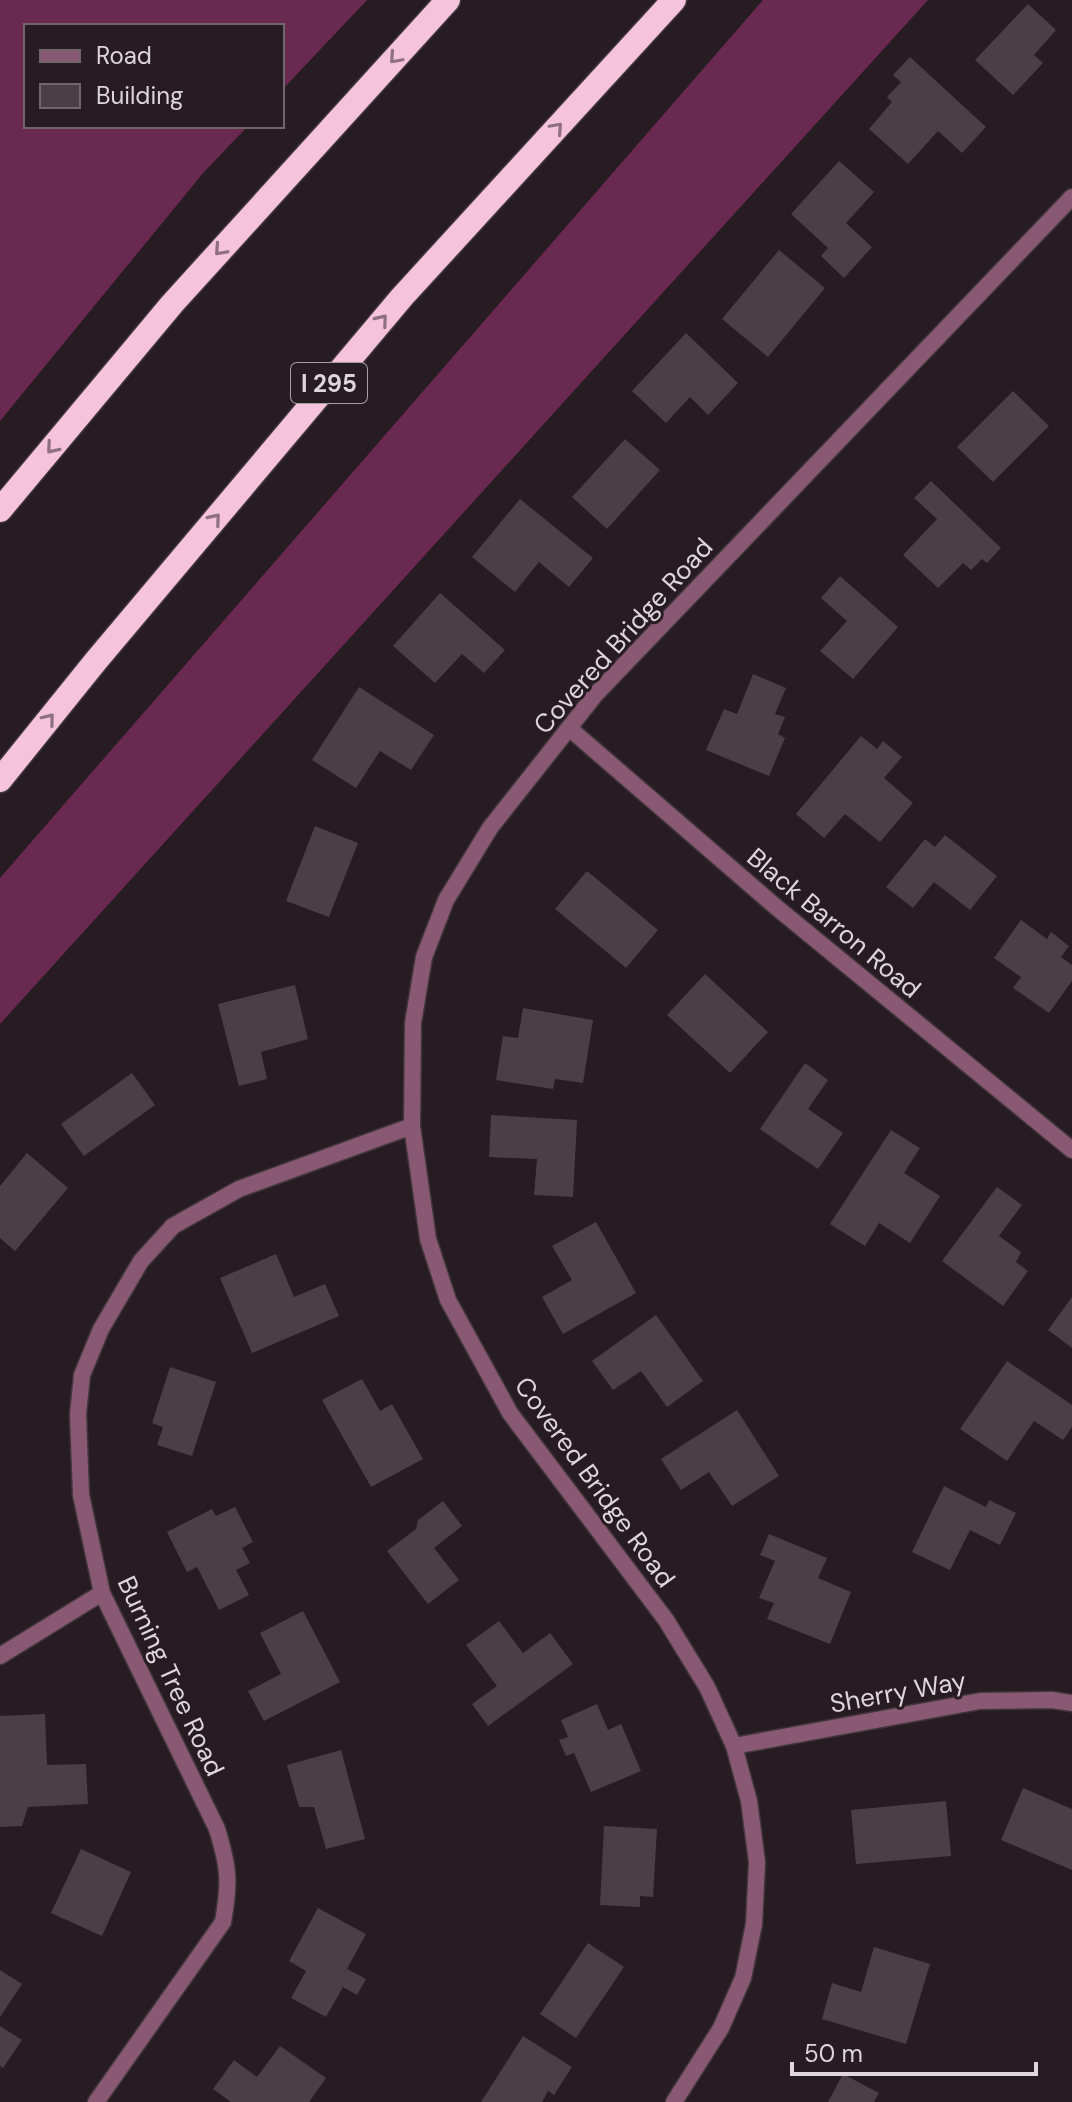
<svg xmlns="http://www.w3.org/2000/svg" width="1072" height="2102" font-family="'DM Sans',sans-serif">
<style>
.forest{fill:#6a2950}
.building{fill:#4b3f45}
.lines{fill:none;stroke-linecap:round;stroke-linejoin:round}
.minor-casing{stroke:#41363c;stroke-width:19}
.motorway-casing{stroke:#41363c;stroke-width:27}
.minor{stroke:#895873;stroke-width:16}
.motorway{stroke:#f5c3dc;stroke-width:24}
.oneway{stroke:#8e707f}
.labels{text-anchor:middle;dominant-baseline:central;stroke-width:6;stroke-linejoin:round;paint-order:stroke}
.shield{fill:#271c22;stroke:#a79ea3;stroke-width:2}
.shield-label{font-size:24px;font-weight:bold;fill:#ded6da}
.street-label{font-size:26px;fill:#ded6da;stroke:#271c22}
</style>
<rect width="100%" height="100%" fill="#271c22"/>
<path class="forest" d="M0,0H367L282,90V26H26V126H248L204,172L0,421Z
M763,0H928L0,1024V878Z"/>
<path class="building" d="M1028,4L1056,30L1034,55L1043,63L1013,95L975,60Z
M910,57L986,127L962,153L938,131L908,164L869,129L892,102L887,97L901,82L893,75Z
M839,161L874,192L846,223L872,247L844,278L821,256L828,248L791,214Z
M779,250L825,288L768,357L722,319Z
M686,333L738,383L708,415L690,397L666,423L632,391Z
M1013,391L1049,426L993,482L957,447Z
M625,439L660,470L607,529L572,497Z
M931,481L1001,548L987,563L982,559L971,570L963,563L938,588L903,555L937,519L914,498Z
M520,499L593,558L569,587L539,562L515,592L472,557Z
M840,576L898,627L853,679L820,651L847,621L821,598Z
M440,593L505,650L484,673L462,654L435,683L393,646Z
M753,674L786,688L775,714L785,717L778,734L785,738L769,776L706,750L724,709L737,714Z
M359,687L434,735L411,770L380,751L356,788L312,760Z
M861,736L877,749L883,741L902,757L884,778L913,803L880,842L845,814L824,838L796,814Z
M315,826L358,843L329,917L286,901Z
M945,835L997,876L970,910L934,882L913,908L886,887L925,839L935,847Z
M587,871L658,930L626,968L555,909Z
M1021,920L1047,939L1051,932L1069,946L1061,957L1072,965V981L1049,1013L1013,988L1021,977L994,958Z
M705,974L768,1032L730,1073L667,1015Z
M295,985L308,1039L261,1052L267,1079L239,1086L218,1004Z
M523,1008L593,1020L583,1083L555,1079L553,1089L496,1080L503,1036L518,1038Z
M805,1063L828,1080L808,1109L843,1133L818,1169L760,1129Z
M132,1073L155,1105L84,1156L61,1124Z
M491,1115L577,1120L573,1197L534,1195L537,1159L489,1157Z
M891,1130L920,1148L904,1173L940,1196L910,1243L879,1223L865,1246L830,1224Z
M27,1153L68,1188L15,1251L0,1238V1186Z
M997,1187L1022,1205L999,1236L1021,1252L1016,1262L1028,1271L1003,1306L942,1261Z
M596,1222L636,1293L563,1334L542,1297L572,1280L552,1246Z
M276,1254L294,1297L325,1284L339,1316L252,1353L220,1278Z
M1072,1297V1348L1048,1330Z
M656,1315L703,1381L667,1407L641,1371L613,1390L592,1361Z
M1007,1361L1072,1405V1427L1063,1440L1034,1421L1007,1461L960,1429Z
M170,1367L216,1382L192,1456L157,1445L163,1427L152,1423Z
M362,1379L380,1411L392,1404L423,1459L371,1487L322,1400Z
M737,1410L779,1476L732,1506L709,1472L681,1490L661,1459Z
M944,1486L986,1507L989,1500L1016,1513L1000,1545L970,1530L950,1570L912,1552Z
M443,1501L462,1526L434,1548L459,1580L428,1604L387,1551L416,1529L418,1520Z
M235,1507L253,1542L242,1548L250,1563L236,1570L249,1595L219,1610L197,1567L187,1572L167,1532L212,1509L216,1516Z
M769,1534L827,1558L818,1578L851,1592L830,1644L767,1619L774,1603L759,1598L775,1561L760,1555Z
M303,1611L340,1682L264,1721L248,1691L281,1674L260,1633Z
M499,1621L523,1653L550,1633L573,1664L488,1726L472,1704L497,1686L466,1645Z
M597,1704L608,1730L621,1724L641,1771L591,1792L574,1753L566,1756L559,1740L568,1737L561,1720Z
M45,1714L47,1765L86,1764L88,1804L28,1807L22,1826L0,1827V1716Z
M341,1750L365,1839L326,1849L314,1807H299L287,1765Z
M1023,1788L1072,1809V1870L1001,1840Z
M946,1801L951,1856L856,1864L851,1810Z
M604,1826L657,1829L653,1897L640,1896V1907L600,1905Z
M81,1849L131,1872L102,1936L51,1913Z
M318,1908L366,1934L347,1969L366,1979L357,1995L343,1987L326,2017L291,1998L306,1971L289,1961Z
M588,1943L624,1967L576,2038L540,2014Z
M874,1947L930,1964L906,2044L822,2019L832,1983L861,1992Z
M0,1970L22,1984L0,2017Z
M0,2026L22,2040L3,2068L0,2066Z
M523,2036L572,2067L554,2095L548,2091L542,2102H481Z
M280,2046L326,2078L309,2102H231L213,2089L234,2060L257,2077Z
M843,2074L879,2093L874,2102H828Z"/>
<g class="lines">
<g class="minor-casing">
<path id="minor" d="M569,728L776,907L1072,1150
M0,1656L102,1593
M734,1746L980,1701L1052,1700L1072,1703
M96,2102L223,1922C230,1882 229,1868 217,1829L102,1593L81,1495L78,1414L82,1375L101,1329L141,1261L173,1226L239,1189L412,1126
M674,2102L721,2028L743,1978L754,1924L757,1862L749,1801L734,1746L707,1687L666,1620L510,1413L448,1300L428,1239L412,1126L413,1023L424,957L446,900L490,828L595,695L1072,197"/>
</g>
<g class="motorway-casing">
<path id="motorway" d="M0,510L172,304L448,0
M0,780L95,662L402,297L674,0"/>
</g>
<use href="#minor" class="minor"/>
<use href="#motorway" class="motorway"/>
</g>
<defs><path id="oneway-chevron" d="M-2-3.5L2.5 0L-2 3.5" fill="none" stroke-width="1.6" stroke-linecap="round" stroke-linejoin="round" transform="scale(2)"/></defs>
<g class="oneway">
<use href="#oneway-chevron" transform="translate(395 58) rotate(132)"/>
<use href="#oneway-chevron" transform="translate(557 128) rotate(-48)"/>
<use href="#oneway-chevron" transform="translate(220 250) rotate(132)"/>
<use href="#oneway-chevron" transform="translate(382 320) rotate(-50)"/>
<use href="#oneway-chevron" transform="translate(52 448) rotate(130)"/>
<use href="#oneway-chevron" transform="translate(215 519) rotate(-50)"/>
<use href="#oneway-chevron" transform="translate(49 719) rotate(-51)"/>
</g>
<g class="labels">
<rect class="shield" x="291" y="363" width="76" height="40" rx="6"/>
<g class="shield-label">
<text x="329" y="383">I 295</text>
</g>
<g class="street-label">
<text transform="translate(623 636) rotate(-48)">Covered Bridge Road</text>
<text transform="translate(834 923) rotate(40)">Black Barron Road</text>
<text transform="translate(595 1482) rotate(54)">Covered Bridge Road</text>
<text transform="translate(171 1676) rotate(65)">Burning Tree Road</text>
<text transform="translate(898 1692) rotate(-10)">Sherry Way</text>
</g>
</g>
<rect x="24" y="24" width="260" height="104" fill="#271c22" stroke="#70666c" stroke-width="2"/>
<rect x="40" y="50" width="40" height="12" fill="#895873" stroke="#70666c" stroke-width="2"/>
<text x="96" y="64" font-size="24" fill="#ded6da">Road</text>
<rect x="40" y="84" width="40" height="24" fill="#4b3f45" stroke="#70666c" stroke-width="2"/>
<text x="96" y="104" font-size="24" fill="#ded6da">Building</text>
<path d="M792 2062v12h244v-12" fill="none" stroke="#ded6da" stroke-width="4"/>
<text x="804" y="2062" font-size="24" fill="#ded6da" stroke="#271c22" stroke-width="6" paint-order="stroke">50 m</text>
</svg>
